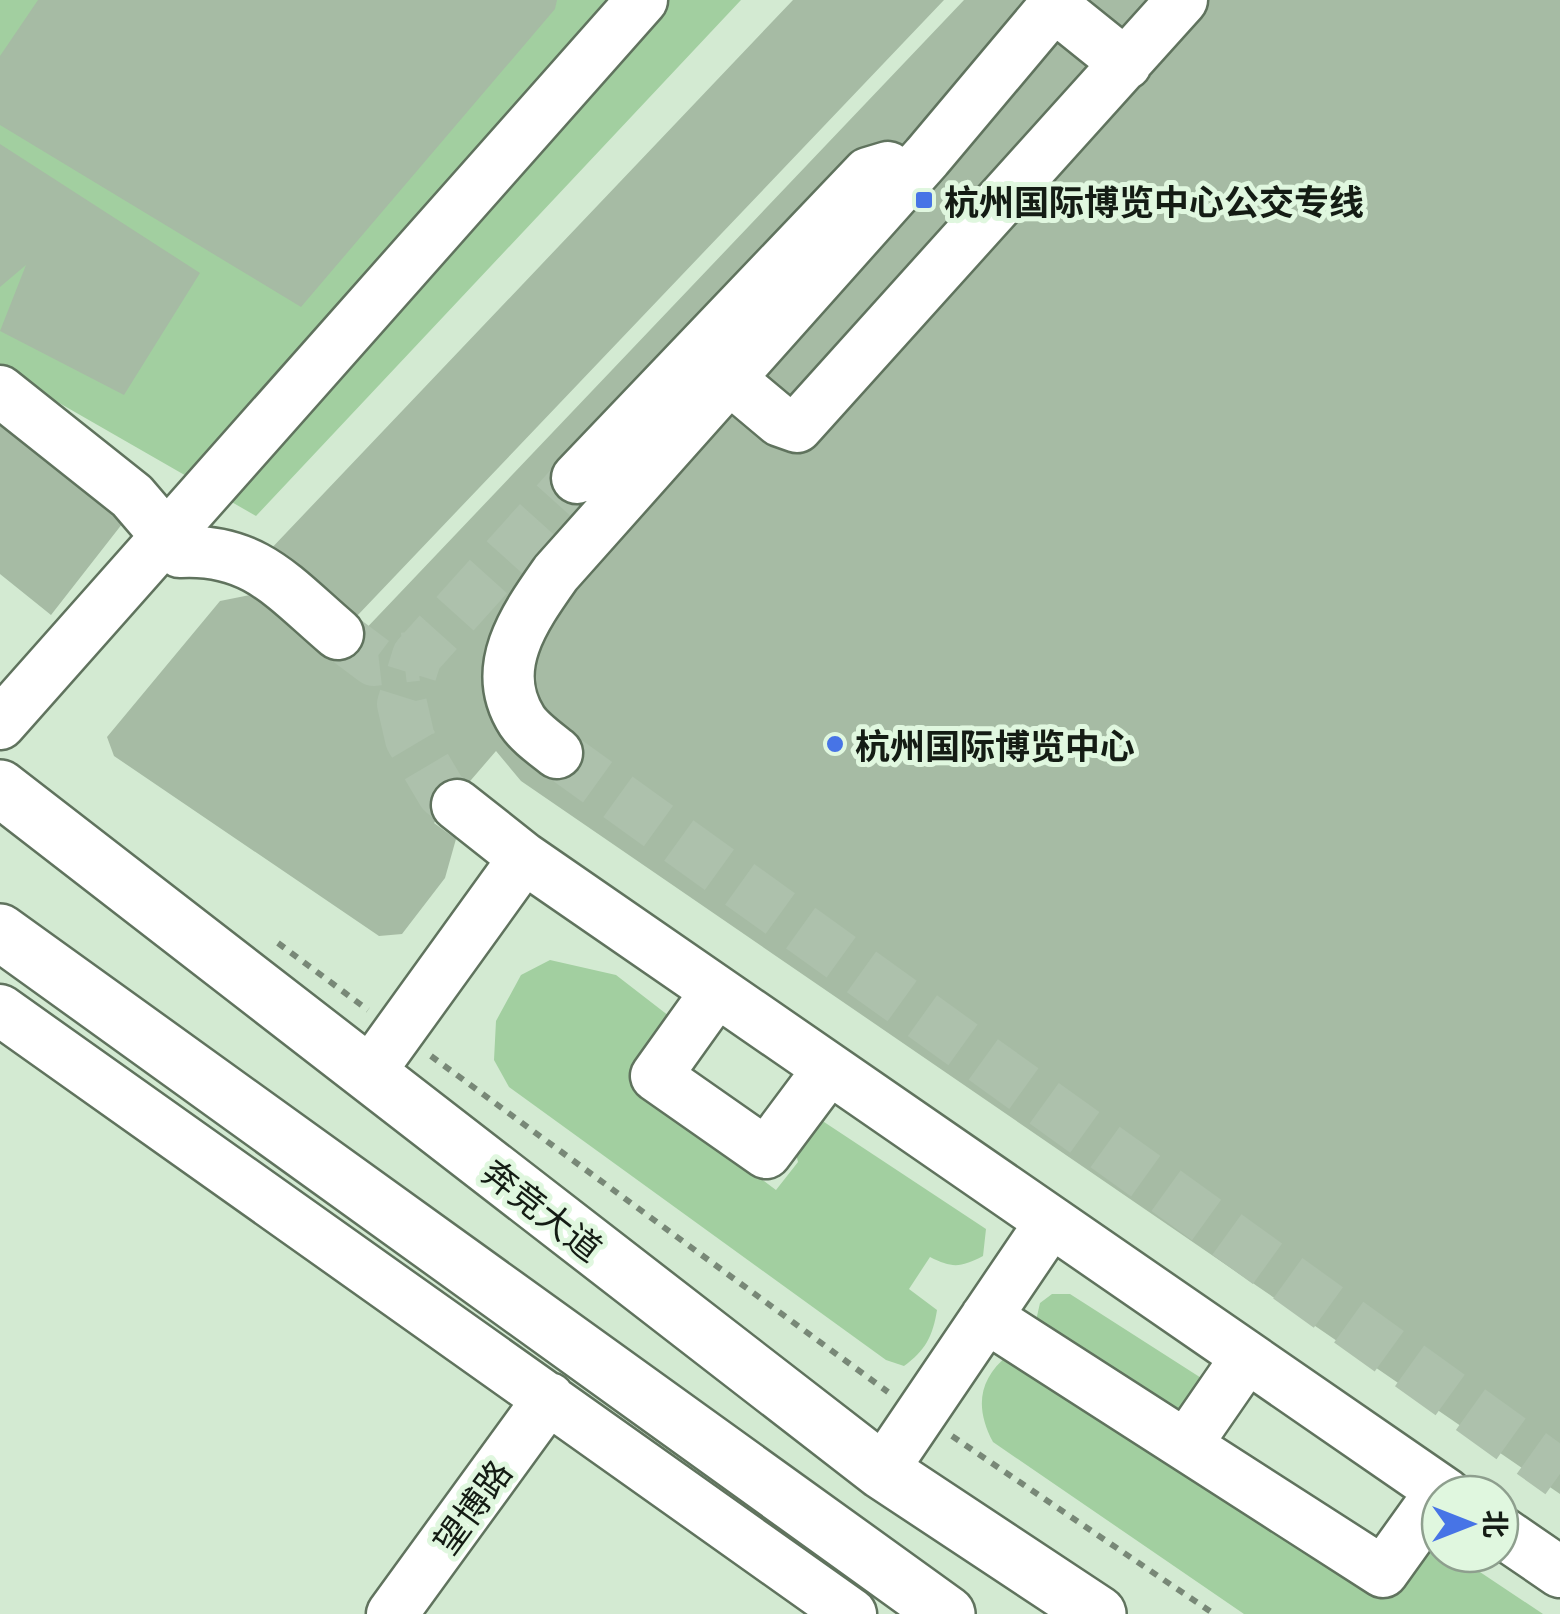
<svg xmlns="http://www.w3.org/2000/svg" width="1560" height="1614" font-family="Commissioner,'Noto Sans SC',sans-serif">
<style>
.green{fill:#a2cfa0}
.building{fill:#a6bba4}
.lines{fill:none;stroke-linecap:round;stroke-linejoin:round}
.minor-tunnel{stroke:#adc1ac;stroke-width:50;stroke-dasharray:50 25;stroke-linecap:butt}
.minor-casing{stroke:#60735e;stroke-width:55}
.major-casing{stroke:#60735e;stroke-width:60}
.path{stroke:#788877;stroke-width:6;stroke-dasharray:8 8;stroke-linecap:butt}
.minor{stroke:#fff;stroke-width:50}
.major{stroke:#fff;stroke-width:55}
.poi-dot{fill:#4774e6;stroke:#e0f7df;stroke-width:4}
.labels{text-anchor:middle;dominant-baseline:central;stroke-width:10;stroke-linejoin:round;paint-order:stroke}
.poi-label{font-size:35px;font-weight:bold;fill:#141c14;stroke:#e0f7df;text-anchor:start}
.street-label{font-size:35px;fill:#141c14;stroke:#e0f7df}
</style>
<rect width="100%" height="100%" fill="#d3ead2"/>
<path class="green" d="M0,0H741L256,516L0,369Z
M550,960L616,975L669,1016L631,1082L776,1190L798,1162L794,1145L818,1118L986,1229L983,1256C960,1268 952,1268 930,1257L909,1289L937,1310C933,1336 925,1351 904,1366L886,1360L509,1087L494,1060L496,1021L521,975Z
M1052,1294H1070L1209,1383L1182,1419L1035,1325L1040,1303Z
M1008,1355L1385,1595L1431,1540L1440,1545V1554H1453L1543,1614H1244L993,1442C975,1408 978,1380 1008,1355Z"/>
<path class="building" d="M38,0H557L555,9L301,307L0,125V56Z
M793,0H944L356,617L267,553Z
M964,0H1560V1494L521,781L496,751L434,823L456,839L445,878L402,934L379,936L114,756L107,737L220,601L250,595L284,609L339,657Z
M0,144L200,273L124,395L0,331L26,265L0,287Z
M0,405L133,510L51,615L0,574Z"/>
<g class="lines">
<path class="minor-tunnel" d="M338,634L374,661L417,656
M557,753L1560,1474
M457,805L442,793L410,739L402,704L417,656L577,478"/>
<g class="minor-casing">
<path id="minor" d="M1054,6L1126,64
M730,379L780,421L797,427L1182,0
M0,391L132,496L180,552C255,548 285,589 338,634
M577,478L868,173L888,167
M0,724L642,0
M557,753C546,744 530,733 522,721C488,668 525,617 556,573L927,157L1059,0
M457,805L524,858L1446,1494
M716,992L656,1076L766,1153L828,1070
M0,1010L851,1614
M369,1073L524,858
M986,1317L1383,1572L1441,1491
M1186,1445L1246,1358
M882,1471L1050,1223
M1500,1531L1560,1572
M392,1614L549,1398"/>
</g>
<g class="major-casing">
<path id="major" d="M0,788L882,1471L1098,1614
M0,932L947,1614"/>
</g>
<path class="path" d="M278,943L368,1010
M431,1056L888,1392
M952,1436L1214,1614"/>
<use href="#minor" class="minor"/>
<use href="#major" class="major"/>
</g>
<g class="poi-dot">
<rect x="914" y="190" width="20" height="20" rx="5"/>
<circle cx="835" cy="744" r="10"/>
</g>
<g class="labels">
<g class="poi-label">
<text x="944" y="200">杭州国际博览中心公交专线</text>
<text x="855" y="744">杭州国际博览中心</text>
</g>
<g class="street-label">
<text transform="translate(543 1209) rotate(38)">奔竞大道</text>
<text transform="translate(471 1506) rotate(-54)">望博路</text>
</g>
</g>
<g transform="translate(1470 1524) rotate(90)"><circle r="48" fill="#e0f7df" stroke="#8e9f8e" stroke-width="2.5"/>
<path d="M0-8L18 38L0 25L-18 38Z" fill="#4774e6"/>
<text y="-15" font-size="28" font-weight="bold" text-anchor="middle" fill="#141c14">北</text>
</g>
</svg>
